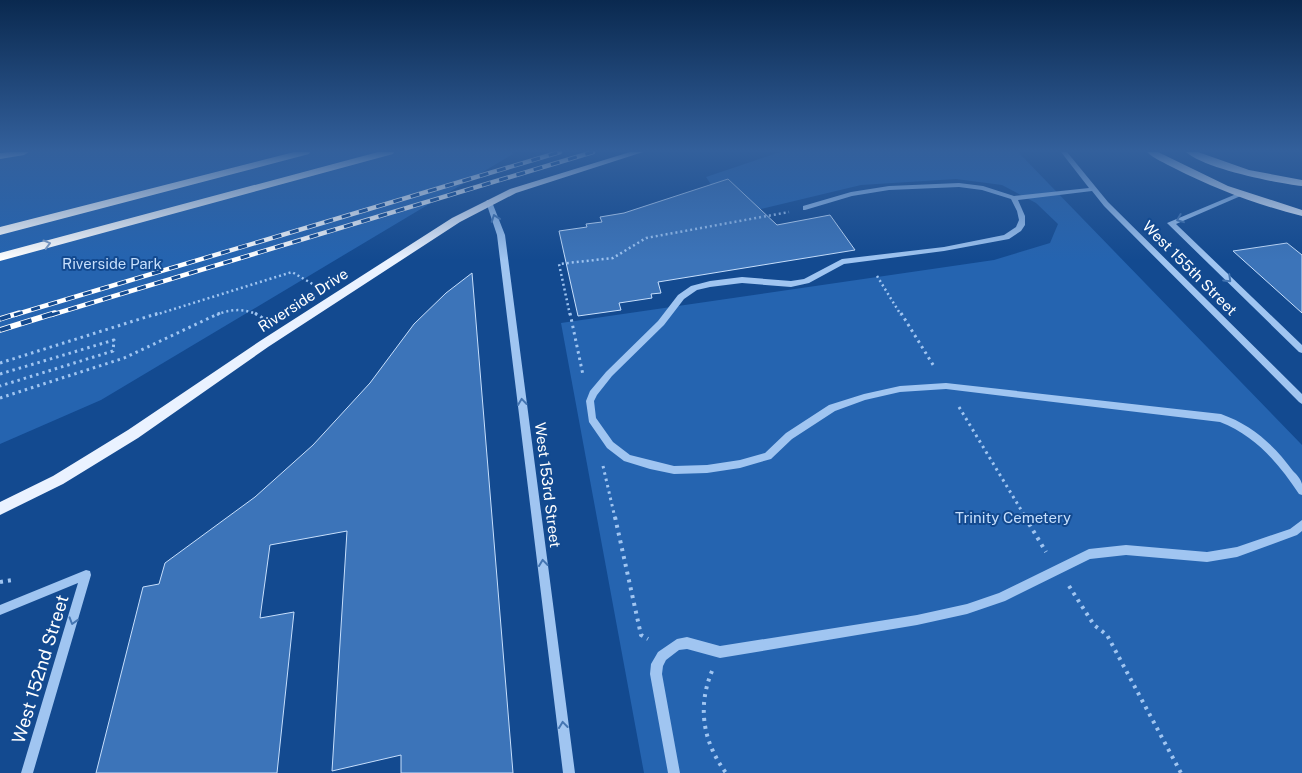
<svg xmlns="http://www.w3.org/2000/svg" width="1302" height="773" font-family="'Public Sans',sans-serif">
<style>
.green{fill:#2564b0}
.building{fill:#3c74b9;stroke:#c7dffc}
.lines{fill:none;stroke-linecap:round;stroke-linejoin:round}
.path-far2{stroke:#a0c5f1;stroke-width:2.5;stroke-dasharray:2 3;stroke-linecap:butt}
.path-far1{stroke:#a0c5f1;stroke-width:3;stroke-dasharray:2.5 4;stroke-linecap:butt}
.path{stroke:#a0c5f1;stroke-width:4;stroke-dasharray:3 5;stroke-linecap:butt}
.minor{fill:#a0c5f1;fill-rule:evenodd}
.major{fill:#eaf2ff;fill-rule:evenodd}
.highway{fill:#fff;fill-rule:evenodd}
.rail-far1-casing{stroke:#fff;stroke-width:4.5}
.rail-casing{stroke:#fff;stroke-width:5.5}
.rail-far1{stroke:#134a90;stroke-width:3;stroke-dasharray:9;stroke-linecap:butt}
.rail{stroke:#134a90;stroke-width:4;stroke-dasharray:11;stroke-linecap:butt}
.oneway{stroke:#4475b2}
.oneway2{stroke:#7d9bc2}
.labels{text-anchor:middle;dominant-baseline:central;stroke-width:4;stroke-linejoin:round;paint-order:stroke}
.park-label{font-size:15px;fill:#c7dffc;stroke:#134a90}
.street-label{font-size:15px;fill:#fff;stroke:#134a90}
.near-street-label{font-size:18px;fill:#fff;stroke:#134a90}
</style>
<rect width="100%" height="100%" fill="#134a90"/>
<path class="green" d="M0,152H512L513,154L101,400L0,444Z
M780,152H1018L1302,445V773H644L561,323L994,260L1050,243L1058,224L1036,203L1002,185L956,179L861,185L732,216L706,177Z"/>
<path class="building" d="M728,179L777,225L830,215L855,250L658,282L661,293L651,294L652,298L619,303L621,310L578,316L559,231L587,227L586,224L602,222L600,217L624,213Z
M1287,243L1302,255V313L1233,251Z
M472,273L513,773H401V755L332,771L347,531L270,545L260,618L294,612L277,773H96L143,587L159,584L165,563L255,497L313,445L370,383L414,324L446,293Z"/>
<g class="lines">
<path class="path-far2" d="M877,276L901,315
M155,315L292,272L316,286
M217,315C228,309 246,308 257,315
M570,315L559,264L613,258L646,238L789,212"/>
<path class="path-far1" d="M255,313L264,319
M570,313L583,375
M901,313L935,368
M0,363L159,313
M0,374L114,340L113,351L0,386
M0,398L124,358L220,313
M959,407L1026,518
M603,466L615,518"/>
<path class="path" d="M615,517L641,635L648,639
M1025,517L1046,552
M0,582L13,580
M1069,586L1094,625L1107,635L1181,773
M712,671C697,707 703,742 726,773"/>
<path class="minor" d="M1061,152H1067L1108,202L1302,394V404L1299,402L1104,206L1092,191L1018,200L1025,216V225L1021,231L1009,239L944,251L844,264L809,283L791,287L742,283L710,287L697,290L684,299L664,325L612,376L597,395L594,401L596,418L613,442L630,455L674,466L707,465L740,460L765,453L786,433L829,405L864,394L900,386L946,383L1221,414C1252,425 1274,445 1293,471C1296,474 1301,479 1302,484C1302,487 1302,492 1302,495L1299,494C1278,463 1256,436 1220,422L946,389L900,392L865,400L835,411L792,439L771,459L740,468L707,473L674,474L650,469L624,461L607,448L589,422L586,401L590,391L606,372L658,321L678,295L691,286L710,281L742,277L791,281L804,279L842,259L944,247L1004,235L1016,227L1019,220L1017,211L1011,199L982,190L959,187L889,190L852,196L805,210H803V206L851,192L889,186L959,183L983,186L1014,196L1089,188Z
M1241,192L1243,193V195L1176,224L1302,345V353L1299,352L1167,223Z
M487,200H489L492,202L505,235L575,773H563L497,235L486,202Z
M1302,520V531L1297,535L1237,557L1207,562L1126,555L1090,559L1005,601L967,614L917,625L720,658L687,649L679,650L666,660L663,666L662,674L680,773H668L650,674L651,664L658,652L677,639L687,637L720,646L917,615L967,604L999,593L1089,549L1126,545L1207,552L1237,547L1290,529Z
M86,570L90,571L91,575L33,773H21L78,583L0,615V605Z"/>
<path class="major" d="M10,152H29L24,155L0,159V153Z
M630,152H643L516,193L460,222L268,347L138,438L63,484L0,515V502L53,476L128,430L260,341L452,218L510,189Z
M1147,152H1158L1228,186L1302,210V216C1258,205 1215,189 1174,168C1165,163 1154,159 1147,152Z
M1186,152H1198L1249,170L1302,180V186C1276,183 1205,169 1186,152Z"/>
<path class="highway" d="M294,152H310L309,154L0,235V227Z
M378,152H394L393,154L0,261V253Z"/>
<g class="rail-far1-casing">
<path id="rail-far1" d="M14,315L560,152
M51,315L593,152"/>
</g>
<g class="rail-casing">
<path id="rail" d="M0,319L19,313
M0,330L55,313"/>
</g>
<use href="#rail-far1" class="rail-far1"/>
<use href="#rail" class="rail"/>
</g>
<defs><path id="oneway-chevron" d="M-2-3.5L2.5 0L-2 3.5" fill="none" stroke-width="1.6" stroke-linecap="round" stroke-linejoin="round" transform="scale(1.25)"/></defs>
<g class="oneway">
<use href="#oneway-chevron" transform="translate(495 218) rotate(-110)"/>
<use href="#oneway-chevron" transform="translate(1180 219) rotate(158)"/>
<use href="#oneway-chevron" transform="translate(1228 279) rotate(44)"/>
<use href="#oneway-chevron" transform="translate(522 402) rotate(-97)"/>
<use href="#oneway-chevron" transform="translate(543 563) rotate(-97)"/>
<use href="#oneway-chevron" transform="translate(73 621) rotate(107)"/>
<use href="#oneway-chevron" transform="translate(563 725) rotate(-97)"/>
</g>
<use class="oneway2" href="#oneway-chevron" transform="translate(47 244) rotate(-15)"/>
<linearGradient id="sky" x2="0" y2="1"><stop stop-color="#0a294f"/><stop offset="0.58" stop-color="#33609c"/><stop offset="1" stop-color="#33609c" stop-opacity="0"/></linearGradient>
<rect width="1302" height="260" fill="url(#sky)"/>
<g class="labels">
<g class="park-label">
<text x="112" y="263">Riverside Park</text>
<text x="1013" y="517">Trinity Cemetery</text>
</g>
<g class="street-label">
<text transform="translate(1190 268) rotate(45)">West 155th Street</text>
<text transform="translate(303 300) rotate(-33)">Riverside Drive</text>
<text transform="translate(548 485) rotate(83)">West 153rd Street</text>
</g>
<g class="near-street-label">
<text transform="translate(40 669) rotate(-73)">West 152nd Street</text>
</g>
</g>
</svg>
